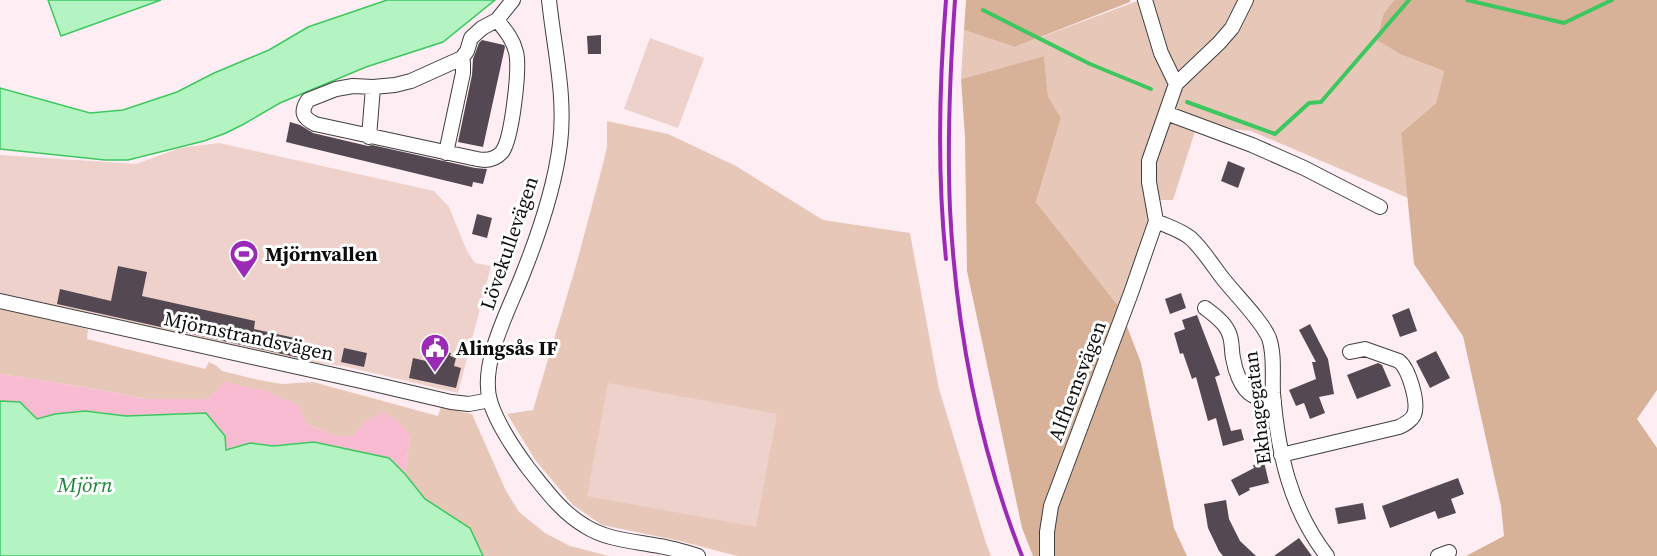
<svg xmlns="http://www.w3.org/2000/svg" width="1657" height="556" font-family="'Source Serif 4',serif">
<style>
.green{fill:#e7c8b8}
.forest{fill:#d7b298}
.sand{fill:#f8bbd1}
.pitch{fill:#eed1ca}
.water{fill:#b4f3c2;stroke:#3ec761;stroke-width:1.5}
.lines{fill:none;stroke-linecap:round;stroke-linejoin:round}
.stream{stroke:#3ec761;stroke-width:4}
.building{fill:#544952}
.minor-casing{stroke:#3f3f3f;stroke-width:16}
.minor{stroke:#fff;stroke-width:14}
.rail{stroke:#9b2bb6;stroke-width:4}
.labels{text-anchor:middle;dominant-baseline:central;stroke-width:6;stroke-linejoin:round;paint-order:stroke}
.street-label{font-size:20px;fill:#0c0c0c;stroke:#fff}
.poi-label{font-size:20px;font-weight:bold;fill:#0c0c0c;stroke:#fff;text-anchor:start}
.water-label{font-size:21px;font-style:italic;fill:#1a8439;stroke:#fff}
</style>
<rect width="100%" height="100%" fill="#feedf3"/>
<path class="green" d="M1140,0H1394L1384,13L1402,55L1444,71L1436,103L1401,133L1408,198L1251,131L1197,125L1173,200H1157L1120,308L1036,202L1061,118L1048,96L1044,56L961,79L964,30L1015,47Z
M607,121L668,134L736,166L823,220L910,233L939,389L986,543L991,556H737L680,541L602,525L573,505L536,461L507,414L533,410L577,262L603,164L607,147Z
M0,308L88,329L87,339L205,369L209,362L217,366L222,371L259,380L282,384L313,382L438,416L441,407L472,414L506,491L519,512L545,533L570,546L609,556H483L470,528L425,499L405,474L410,436L364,422L354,436H336L306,424L265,391L224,383L208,399H146L89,388L0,374Z"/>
<path class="forest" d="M966,0H1130V2L1015,47L964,30Z
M1394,0H1657V390L1637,419L1657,448V556H1466L1504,536L1501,506L1463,336L1414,264L1401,133L1436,103L1444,71L1402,55L1377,40L1384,13Z
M1044,56L1048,96L1061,118L1036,202L1120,308L1141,363L1174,528L1187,556H1033L1022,528L967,271L965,137L961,79Z"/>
<path class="sand" d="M0,374L89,388L146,399H208L224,382L265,391L299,405L306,424L336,436H353L364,422L383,412L401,423L410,436L405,474L389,458L314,442L273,446L250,443L226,450L126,416L85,411L55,414L37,419L20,402L0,401Z"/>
<path class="pitch" d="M650,38L704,58L678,128L624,109Z
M219,143L434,191L449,207L467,251L475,263L491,266L458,393L343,366L301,361L0,294V155L136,164L180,148Z
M608,383L777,414L756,527L587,496Z"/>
<path class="water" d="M48,0H161L61,36Z
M387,0H495L443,42L366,67L280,103L244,124L226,133L204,141L128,160H105L0,149V88L90,113L123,110L177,92L214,73L269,50L308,27Z
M0,401L20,402L37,419L55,414L85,411L126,416L206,413L225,436L226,450L250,443L273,446L314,442L389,458L405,474L425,499L470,528L483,556H0Z"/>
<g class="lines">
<path class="stream" d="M1467,0L1564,23L1612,0
M983,10L1090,64L1151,89
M1187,102L1275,134L1309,103L1321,102L1409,0"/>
</g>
<path class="building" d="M601,35V54H588L587,36Z
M482,40L504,45L505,47L483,147L458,142L472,75L473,59L479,43Z
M290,122L300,125L313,133L368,146L372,145L475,168L487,169L483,184L473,182L472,187L286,142Z
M1228,161L1245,168L1238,188L1221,181Z
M477,214L492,218L487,238L472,234Z
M118,266L147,272L142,296L255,321L254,329L304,340L300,358L57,304L60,289L111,301Z
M1181,293L1186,308L1170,314L1165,299Z
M1409,308L1417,331L1400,337L1392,315Z
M1197,315L1220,375L1215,377L1231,431L1241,429L1244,440L1223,446L1216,418L1208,421L1196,377L1192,379L1183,353L1180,354L1174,333L1185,329L1182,320Z
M1310,324L1328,359L1334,394L1319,397L1325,413L1310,419L1304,403L1296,406L1289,390L1316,379L1312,362H1316L1299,330Z
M344,348L367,353L364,367L341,362Z
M437,350L451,353L450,356L456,358L454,366L461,368L456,388L409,378L413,358L435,363Z
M1436,351L1450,378L1430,388L1416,361Z
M1378,363L1382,365L1391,386L1357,399L1347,375Z
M1264,462L1269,483L1249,488L1250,490L1239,496L1231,480L1254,468L1253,465Z
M1458,478L1464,494L1451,499L1456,513L1438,519L1435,511L1390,528L1382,506Z
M1226,500L1229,519L1240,541L1256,556H1223L1219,551L1208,528L1204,504Z
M1363,503L1366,519L1338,524L1335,508Z
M1299,538L1312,556H1274Z"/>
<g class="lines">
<g class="minor-casing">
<path id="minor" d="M549,0C554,48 566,96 560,144C555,185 539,233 524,271C511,306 479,362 490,401C497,424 514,449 528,468C545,489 561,512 585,526C607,540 633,541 659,546C672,548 685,552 698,556
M1145,0L1161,53L1176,84
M1246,0L1232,28L1219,43L1176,84L1149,161V182L1156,221C1167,226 1180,230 1189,237C1200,245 1215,269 1224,280C1236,295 1262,321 1269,338C1275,355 1272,376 1273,393C1278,453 1290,508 1327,556
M497,20C505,30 513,39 516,52C520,68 512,139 502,152C495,160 486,161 477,159L315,124C303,118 300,112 308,100L336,89L353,86L373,87L395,85L411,81L462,58L467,51L471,38L482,28L497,20L513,0
M1166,113L1252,145L1304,168L1380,207
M369,137L373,87
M446,153L463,73V63L462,58
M0,301L361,381L451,402L469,404L490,400
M1205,308C1213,314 1224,322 1228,331C1233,340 1231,349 1233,358C1235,370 1241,389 1252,395C1258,399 1267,400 1274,401
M1281,455L1399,427C1405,424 1411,421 1414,415C1419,403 1409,369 1399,361L1365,349L1350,352
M1047,556V532L1051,506L1131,293L1156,221
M1438,556L1449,552"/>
</g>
<use href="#minor" class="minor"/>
<path class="rail" d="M955,0C950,70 947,140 950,209C956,327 979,447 1022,556
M946,259C937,173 939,86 946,0"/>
</g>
<defs>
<g id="stadium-pin" transform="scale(1.5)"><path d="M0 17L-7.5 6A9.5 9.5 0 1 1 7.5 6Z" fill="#9b2bb6" stroke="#fff"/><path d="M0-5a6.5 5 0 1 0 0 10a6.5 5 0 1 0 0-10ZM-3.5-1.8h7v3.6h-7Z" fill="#fff"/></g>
<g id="civic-pin" transform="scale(1.5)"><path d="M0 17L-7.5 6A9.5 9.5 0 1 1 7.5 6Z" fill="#9b2bb6" stroke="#fff"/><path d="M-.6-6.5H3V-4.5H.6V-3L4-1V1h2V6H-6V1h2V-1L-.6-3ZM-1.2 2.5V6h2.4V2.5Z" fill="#fff"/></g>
</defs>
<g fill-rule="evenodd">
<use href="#stadium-pin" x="244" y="254"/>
<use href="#civic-pin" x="435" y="348"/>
</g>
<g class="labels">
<g class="street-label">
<text transform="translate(509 243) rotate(-71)">Lövekullevägen</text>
<text transform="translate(249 336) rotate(12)">Mjörnstrandsvägen</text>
<text transform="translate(1077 381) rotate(-69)">Alfhemsvägen</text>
<text transform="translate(1257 408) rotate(-97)">Ekhagegatan</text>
</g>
<g class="poi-label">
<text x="265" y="254">Mjörnvallen</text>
<text x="456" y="348">Alingsås IF</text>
</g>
<g class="water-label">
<text x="85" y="484">Mjörn</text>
</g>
</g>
</svg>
